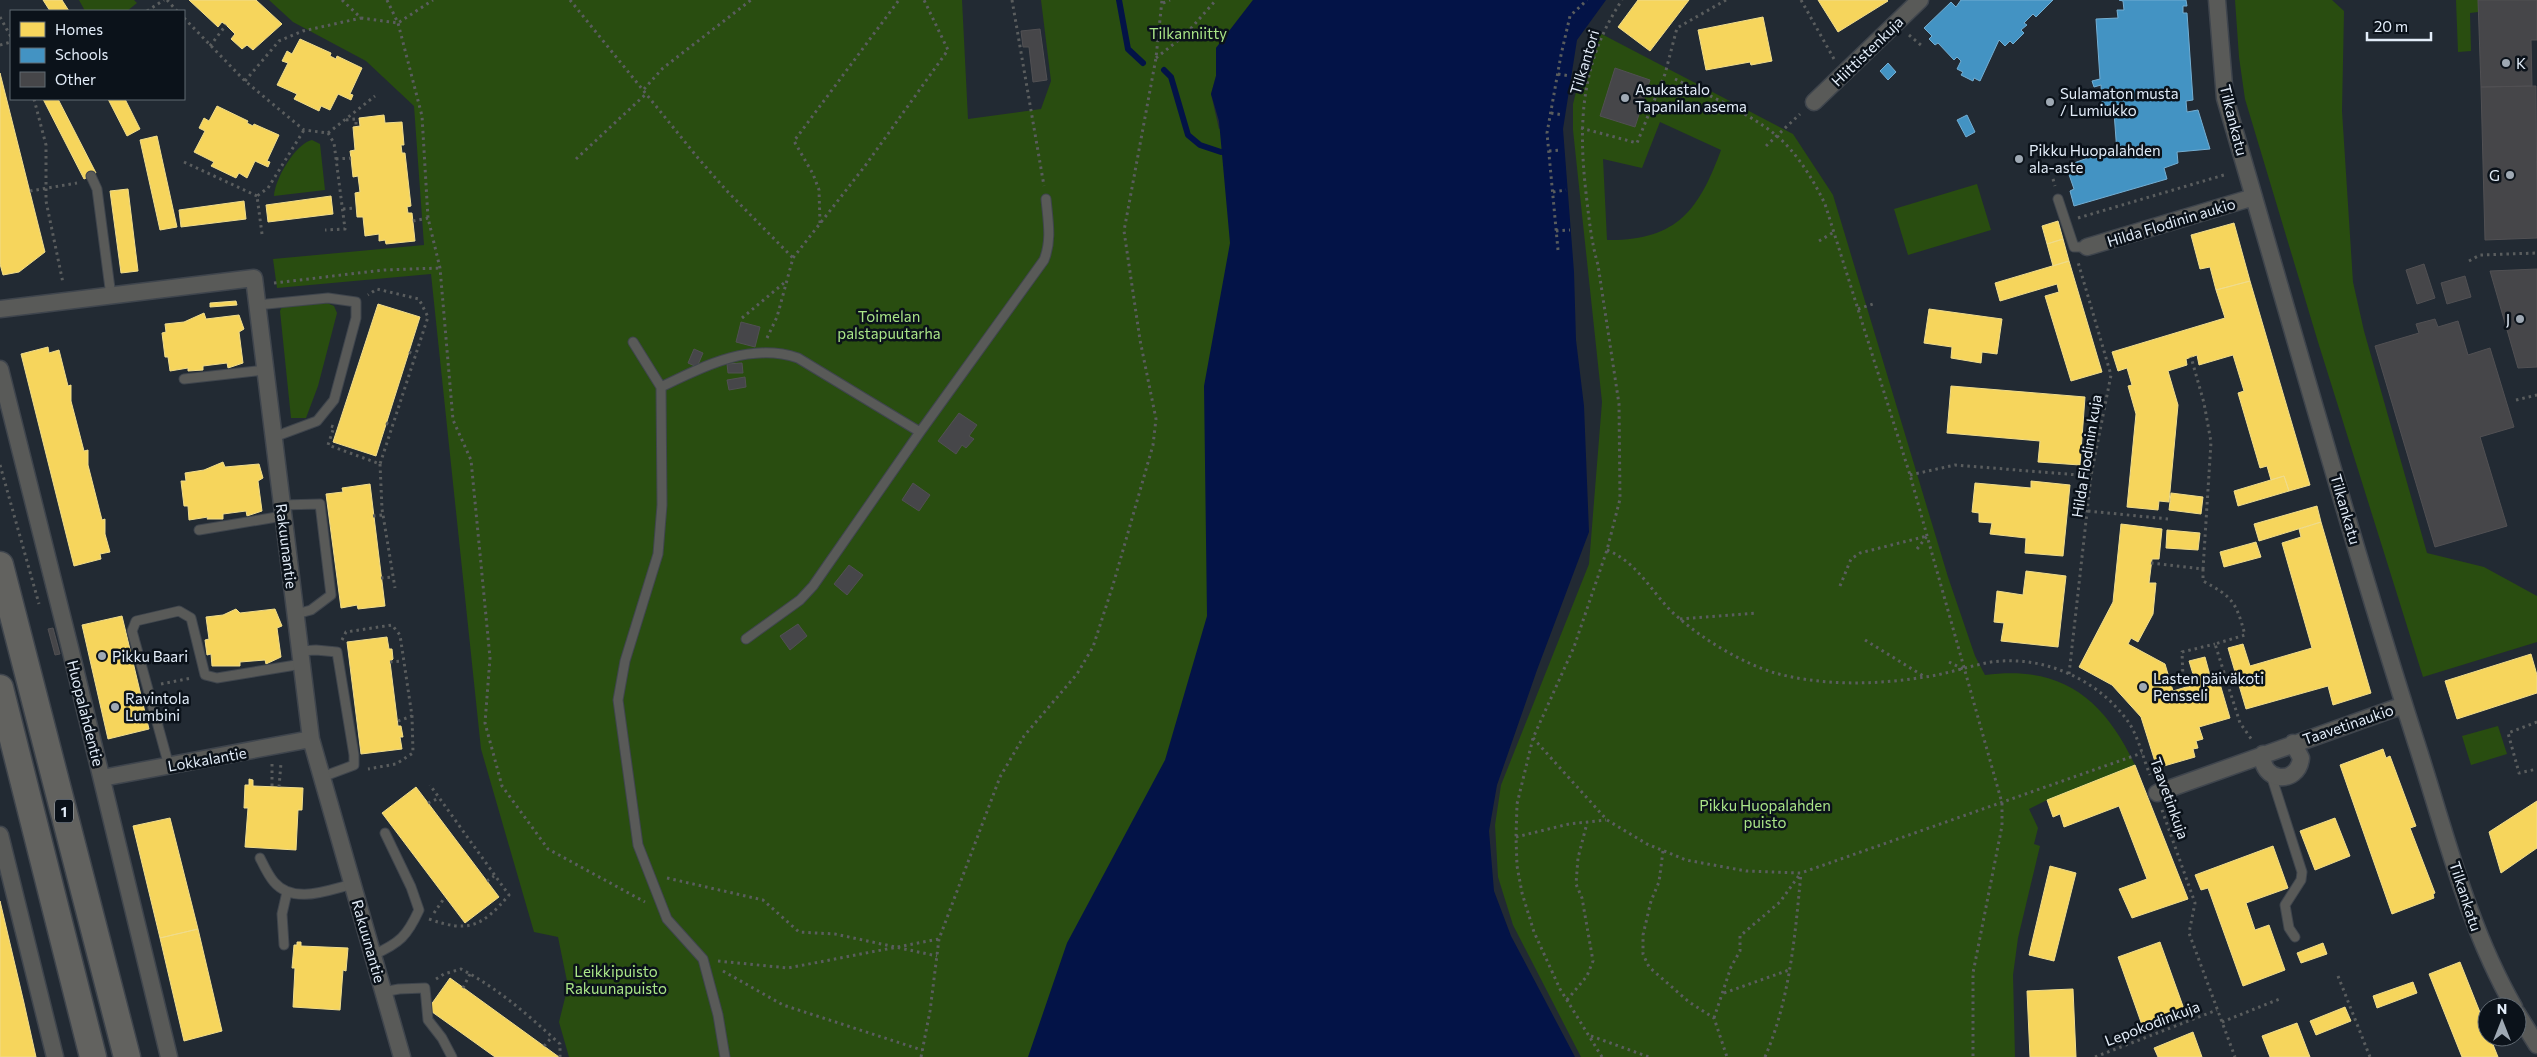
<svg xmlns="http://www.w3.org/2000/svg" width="2537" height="1057" font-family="Commissioner,sans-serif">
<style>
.green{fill:#294d10;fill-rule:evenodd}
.water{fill:#031347}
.homes{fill:#f6d55c;stroke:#f0dc8b}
.schools{fill:#4393c3;stroke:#73aed3}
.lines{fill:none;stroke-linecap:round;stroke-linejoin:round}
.stream{stroke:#031347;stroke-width:6}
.building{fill:#464649;stroke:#515053}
.service-casing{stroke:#3f454d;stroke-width:11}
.minor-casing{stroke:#3f454d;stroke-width:19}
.primary-casing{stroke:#3f454d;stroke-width:29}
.path{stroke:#5a5d5e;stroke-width:3;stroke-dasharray:2.5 4;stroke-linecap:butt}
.service{stroke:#595a58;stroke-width:9}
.minor{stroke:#595a58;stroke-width:16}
.primary{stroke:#62625f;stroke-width:26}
.poi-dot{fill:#9fa9b4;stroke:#0b121a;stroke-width:2}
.labels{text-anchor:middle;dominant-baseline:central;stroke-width:5;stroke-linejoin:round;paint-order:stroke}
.shield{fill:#0b121a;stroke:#a2abb6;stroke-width:1}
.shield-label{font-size:14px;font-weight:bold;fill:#e3edf9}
.park-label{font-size:15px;fill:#aae688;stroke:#0b121a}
.street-label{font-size:15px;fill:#e3edf9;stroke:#0b121a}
.poi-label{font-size:15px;fill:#e3edf9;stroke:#0b121a;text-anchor:start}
</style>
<rect width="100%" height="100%" fill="#222a33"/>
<path class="green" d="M79,0H134L137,3L127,11H85Z
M269,0H962L968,119L1041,109L1051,81L1041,0H1253L1216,48V76L1211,94L1219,129L1249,112L1175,1057H569L559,1022L568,986L558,937L534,932L481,749L431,274L277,288L273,259L424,245L414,106L366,61L293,22Z
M2235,0H2332L2344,11L2342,111L2353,282L2364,331L2427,553L2484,567L2537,596V642L2423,677L2318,342L2245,99L2239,57Z
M2456,0H2478V12L2470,13L2471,51L2458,52Z
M1592,29L1793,134L1833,195L1948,577L1975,656L1985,675C2062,665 2103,698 2135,765L2047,800L2029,809L2038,828L2034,844L2040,846L2018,938L2013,975L2015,1057H1581L1513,925L1498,877L1495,825L1501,785L1589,564L1602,402L1573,130V104ZM1660,122L1721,150C1699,210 1677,241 1607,240L1603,159L1642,168Z
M312,140L320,144L325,190L274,196C275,179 295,144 312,140Z
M1977,184L1991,230L1908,255L1894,209Z
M327,303L334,306L337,313L318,386L306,418H291L280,311L282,306Z
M2498,726L2507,754L2471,765L2462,736Z"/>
<path class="water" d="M1253,0H1606L1577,40L1563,129L1574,272L1576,340L1584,406L1589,532L1537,670L1497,785L1489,831L1494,891L1511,936L1575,1057H1028L1067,943L1165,760L1207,616L1204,386L1230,243L1219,121L1211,94L1216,76V48Z"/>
<path class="homes" d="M43,0H62L69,11H50Z
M189,0H256L282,24L253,50L247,45L242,49L231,39L235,34L226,25L222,22L218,27Z
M1638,0H1689L1650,51L1618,27Z
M1818,0H1887L1888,1L1838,32Z
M1763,17L1772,61L1751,65L1750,62L1706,70L1698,30Z
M300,39L331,53L330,56L336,59L337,56L362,68L350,94L353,95L351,100L338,94L330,110L321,106L319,111L294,99L297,94L277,85L288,63L282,61L287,51L292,54Z
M0,73L45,252L19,272L3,275L0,264Z
M43,99H58L96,173L84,179Z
M108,99H125L140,129L127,136Z
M217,106L248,121L247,123L253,126L254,124L279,135L267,161L270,162L268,167L255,161L247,178L239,173L236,178L211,166L214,162L194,152L205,131L199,128L204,118L209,121Z
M384,115L385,123L402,122L404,145H401L402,153H405L411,206L407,207L408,213H412L415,241L386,244L385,240L379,241V234L365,236L363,217H357L355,193L360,192L358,176L353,177L351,158L350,151L355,150L353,127L360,126L359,118Z
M157,136L177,227L160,230L140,140Z
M128,189L138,271L121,273L110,191Z
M331,196L333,214L268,222L266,205Z
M244,201L246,219L181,227L179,210Z
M2058,221L2063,239L2047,244L2042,226Z
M2234,223L2250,281L2216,290L2210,267L2200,269L2191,235Z
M2063,239L2069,261L2053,266L2047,244Z
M2069,261L2102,372L2071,381L2045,296L2059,292L2057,284L2000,301L1995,283Z
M2250,281L2310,485L2289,491L2284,476L2271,480L2267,466L2260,468L2238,393L2244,391L2233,355L2199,365L2197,355L2186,359L2187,365L2168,371L2178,405L2169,502L2159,501L2158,510L2127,507L2136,414L2128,386L2132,385L2127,368L2118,371L2112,352L2225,318L2216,290Z
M236,301L237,305L210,307V303Z
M378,304L420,317L376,456L333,442Z
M1929,309L2002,319L1997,354L1982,352L1981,363L1951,358L1952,347L1924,343Z
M204,313L206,319L239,315L244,329L239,332L243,363L228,368L227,363L203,366V370L188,371V368L170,371L168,357H165L162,333L166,332L165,324L184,322Z
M48,347L49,353L59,350L68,386L71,385V401L84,451L88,450V465L102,520L105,519V534L110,552L100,554L101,559L74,566L21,354Z
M1951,386L2085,397L2080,465L2038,462L2040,441L1947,433Z
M223,462L225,467L259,464L263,478L258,481L262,511L247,516L246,511L223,514V519H207L208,517L189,520L188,506H184L181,481H186L185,473L204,470Z
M2284,476L2289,491L2238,506L2234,491Z
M2031,481L2070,485L2063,556L2025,553L2026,538L1990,534L1992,523L1979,522V513L1972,512L1975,483L2031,488Z
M370,484L385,606L358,609L357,605L341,608L326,494L343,492L342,488Z
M2171,493L2203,497L2201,514L2169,510Z
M2317,506L2321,522L2259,541L2254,524Z
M2321,522L2371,693L2333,705L2328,686L2246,709L2228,648L2243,644L2250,666L2312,648L2282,543L2301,537L2299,529Z
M2121,524L2162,529L2159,559H2152L2149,583H2156L2153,614L2138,642L2131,638L2128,644L2165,664L2173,691L2196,684L2189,661L2205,657L2211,679L2218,677L2230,718L2199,727L2203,739L2196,741L2198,748L2193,749L2195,757L2157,768L2141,717L2112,685L2079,667L2113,602Z
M2167,530L2200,533L2198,550L2166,548Z
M2256,542L2261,557L2224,567L2220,552Z
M2026,571L2066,576L2058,647L2001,641L2004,623L1994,622L1997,591L2023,595Z
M236,609L240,613L275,609L282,626L277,628L281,657L266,664L265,660L240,662V666H212L211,654L207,655L205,640L209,639L206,617L223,615Z
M122,616L149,729L108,739L82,625Z
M387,637L389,649H392L393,659L390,662L398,726H401L403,737H400L402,749L361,754L347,642Z
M2531,654L2537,675V693L2457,719L2445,681Z
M2383,749L2386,758L2390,756L2416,826L2410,828L2435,893L2433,894L2434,898L2392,914L2340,765Z
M2135,765L2188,899L2132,918L2119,889L2147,879L2119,806L2064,827L2060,814L2053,817L2047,800Z
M249,779L253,780V786L303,788L302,810H298L296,850L245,847L248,808H244L245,785H249Z
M416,787L499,897L465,923L382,813Z
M2537,801V848L2501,873L2489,832Z
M170,818L198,929L160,938L133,826Z
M2335,818L2350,856L2315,870L2300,831Z
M2273,846L2288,888L2246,903L2255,930L2269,925L2285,970L2243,986L2208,888L2201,890L2195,875Z
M2050,866L2076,873L2054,961L2029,955Z
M0,901L24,1003L36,1057H0Z
M198,929L222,1031L184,1041L160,938Z
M297,942H301V946L348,948L346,971L343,970L340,1010L293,1007L295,968H292L294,945H297Z
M2160,942L2184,1009L2142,1025L2118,957Z
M2323,943L2327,954L2301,963L2297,953Z
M2460,962L2487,1030V1037H2490L2498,1057H2462L2429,974Z
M450,978L559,1057H495L428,1009Z
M2413,982L2417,993L2377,1008L2373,996Z
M2073,989L2076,1057H2030L2027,991Z
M2345,1007L2351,1021L2316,1035L2310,1021Z
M2297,1023L2310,1057H2270L2262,1036Z
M2193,1032L2202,1057H2158L2154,1048Z"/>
<path class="schools" d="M1961,0H2053L2036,17L2033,14L2024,23L2027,25L2021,30L2024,33L2013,44L2010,41L2005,46L1999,40L1980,81L1974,78L1973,81L1961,75L1963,72L1957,69L1961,61L1957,57L1954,60L1938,43L1935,45L1929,39L1932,36L1924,28L1951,2L1956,7Z
M2119,0H2186L2187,6H2183V13H2187L2193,100L2186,101L2187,112L2198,110L2210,149L2177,152L2178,163L2164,168L2167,179L2074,206L2070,191L2074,189L2066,166L2109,150L2110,155L2117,153L2114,112L2123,111V104L2102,106L2101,85L2094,87L2092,81L2100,79L2096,19L2118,18L2117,10H2124L2123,1Z
M1888,63L1896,72L1888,80L1880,71Z
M1967,115L1975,132L1966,137L1957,120Z"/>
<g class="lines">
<path class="stream" d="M1119,0L1128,49L1143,63
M1164,70L1171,77L1188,135L1200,145L1221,152"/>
</g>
<path class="building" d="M2478,0H2537V40H2531L2532,86L2481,87Z
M1040,29L1047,80L1033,82L1029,47H1023L1021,31Z
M1615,68L1650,80L1635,127L1600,116Z
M2536,86L2537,238L2485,240L2481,87Z
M2424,264L2435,298L2417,304L2406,270Z
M2537,269V367L2518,368L2490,271Z
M2465,276L2471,297L2447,304L2441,283Z
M2435,319L2438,327L2458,321L2468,355L2490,348L2514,427L2480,437L2507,526L2435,547L2375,346L2419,333L2416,324Z
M741,322L760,327L755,347L736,342Z
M694,349L703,353L697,367L688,363Z
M742,363L743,373H728L727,364Z
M745,377L746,387L729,390L727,380Z
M959,413L977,425L969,436L974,439L966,448L962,445L956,454L938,441Z
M913,483L930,495L919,511L902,500Z
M849,565L863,575L847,595L834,584Z
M798,624L807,636L790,650L780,636Z
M53,628L60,654L55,655L48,629Z"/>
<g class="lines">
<g class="service-casing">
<path id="service" d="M91,176L97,189L111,296
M2058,199L2074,247H2087
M257,305L328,298L356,302V318L334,400L317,421L274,437
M633,342L661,387L662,505L658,554L625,661L618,700L638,845L667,919L703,959L718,1015L725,1057
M184,379L265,370
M661,387C704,366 750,342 798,358L920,432
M282,505L320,504L331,595L311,610L296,614
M199,530L283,516
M746,639L800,600L813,586L920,432L1044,260C1052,240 1048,221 1046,199
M300,651L316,650L337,652L354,755V765L322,777
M169,766L132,631L136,621L179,611L191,618L205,675L217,678L302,664
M2271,775L2302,872L2301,880L2285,905L2289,928L2295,937
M260,858C264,866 268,875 274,882C294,905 328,890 353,884
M284,945L282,914L287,892
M373,955C400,943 407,936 419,910L411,887L385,833
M383,992L399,989L425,988L428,1020L442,1038L452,1057"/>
</g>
<g class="minor-casing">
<path id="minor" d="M2217,0L2225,98C2288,312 2348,529 2416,742C2445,831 2467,925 2514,1007
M1814,102L1920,0
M2087,247L2254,197
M0,309L254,278L311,739L402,1057
M0,369L71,652L169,1057
M2263,754C2260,782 2298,786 2301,758L2293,743
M102,778L311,739
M2157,793L2404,705
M0,835L55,1057
M2517,1013L2537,1045"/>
</g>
<g class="primary-casing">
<path id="primary" d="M0,565L127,1057
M0,688L93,1057"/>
</g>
<path class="path" d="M167,0L177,11
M342,0L361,18L398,23L433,0
M387,0L398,23L422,116L428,218L440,268L453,420L471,460L490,658L485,723L502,786L548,849L645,902
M570,0L698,158L726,190L793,258
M1012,0L1044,186
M1801,0L1834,59
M1163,3L1170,0
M147,11L164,0
M0,17L11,37
M184,18L245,81L304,130L328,133L334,143L345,229L325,230
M1909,35L1922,46
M0,45L11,42
M210,46L226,25
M1156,58L1185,35L1216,0
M1558,74L1570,76
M1675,79C1708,95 1747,112 1776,135C1797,153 1813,179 1825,204L1910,475L2002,803V826L1973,973V1057
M245,81L279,41L303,31L361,18
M644,89L663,68L751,0
M34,99L46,145V201L63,283
M1551,113L1563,115
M346,120L356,119V127
M1581,128L1637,143L1665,74L1677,28L1726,0
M328,133L375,96
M1766,146L1800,114
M1549,151L1561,150
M336,159L351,158
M576,159L647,93
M184,162L257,196
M2053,179L2055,186
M30,191L77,183
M1553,192L1566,190
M343,209L356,208
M2078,218L2224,175
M413,221L428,218
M820,223L819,190L813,174L794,141L899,0
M1556,231L1570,230
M262,234L257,196L268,188L304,130
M1819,241L1834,232
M1558,250L1547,133L1561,55L1570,16L1587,0
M2469,261L2480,255L2537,253
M274,283L384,270L440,268
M1858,309L1873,304
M742,318L784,283
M767,338L777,317L793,258L865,166L948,50L924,0
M409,352L415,355
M2516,400L2537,395
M386,423L392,426
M331,426L334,427L328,445L380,464L428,317L419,299L377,289L368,295
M380,464L382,509L395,588
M0,465L39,604
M1910,475L1955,465L2091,476
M2088,511L2168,519
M373,516L383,515
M1917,549L1927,536
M1607,550C1641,564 1653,597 1680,619C1704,640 1744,664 1775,673C1823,686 1876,685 1925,677C1947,674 1969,666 1991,662C2042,655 2096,678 2127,720C2138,735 2143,758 2150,775
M2151,563L2203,569L2211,442L2204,403L2191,357
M2203,569V581C2233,597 2236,602 2245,635L2215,644L2240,723L2252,740
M381,578L394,577
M1840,586L1851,559L1860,553L1927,536
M1680,619L1757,613
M342,640L346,632L392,625L400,635L412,716L413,753L396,764L368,769
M1865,640L1925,677
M390,662L403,661
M1949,662L1963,669
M2069,674L2091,476L2111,375L2078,262
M2183,678L2182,652L2215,644
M161,684L192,678
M398,721L412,716
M2537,722L2508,733L2519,773L2537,769
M1533,738L1607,820L1647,844L1686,860L1746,871L1801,873L2142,753
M272,764V787
M279,787L281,763
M428,803L439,798
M2162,810L2195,903L2189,933L2235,1057
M1516,837L1569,824L1606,820
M1663,851L1659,882L1651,901L1643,935V954L1649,967L1689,1002L1714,1018L1727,1057
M667,878L763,900L799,932L835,934L937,956
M487,881L494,876
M434,913L445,897
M429,919C468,933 482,927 509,895L430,785
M718,961L788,968L939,939
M723,971L783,1005L922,1050
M2338,976L2370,1057
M436,979L444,974L461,969C499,989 528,1015 560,1044V1057
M463,988L470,974
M1724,993L1789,970
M1567,1000L1587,976L1593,961L1582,898L1576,884L1578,858L1587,823
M1714,1018L1731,967L1740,951V936L1780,902L1800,874
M2222,1022L2282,998
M1591,1036L1649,1057
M544,1046L552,1037
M921,1057L930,1011L939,939L1000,777L1024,736L1077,674L1093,647L1113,585L1153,445L1156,419L1140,340L1124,231L1156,58L1162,0
M1602,1057L1560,989L1534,932L1522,893L1517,866L1516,837L1517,804L1533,738L1574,647L1607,550L1620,499L1619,404L1598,265C1591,241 1589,218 1586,193C1578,122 1581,62 1622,0
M1765,1057C1790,999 1795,936 1801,873
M2095,1057L2217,1010"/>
<use href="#service" class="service"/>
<use href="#minor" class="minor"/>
<use href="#primary" class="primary"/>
</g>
<g class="poi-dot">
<circle cx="2506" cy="63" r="5"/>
<circle cx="1625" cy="98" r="5"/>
<circle cx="2050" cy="102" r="5"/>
<circle cx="2019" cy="159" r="5"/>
<circle cx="2510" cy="175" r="5"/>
<circle cx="2520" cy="319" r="5"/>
<circle cx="102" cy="656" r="5"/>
<circle cx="2143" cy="687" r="5"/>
<circle cx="115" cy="707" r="5"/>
</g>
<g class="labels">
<rect class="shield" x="55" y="799.5" width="18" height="23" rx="4"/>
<g class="shield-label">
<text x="64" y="811">1</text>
</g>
<g class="park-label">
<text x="1188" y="33">Tilkanniitty</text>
<text x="889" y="316">Toimelan<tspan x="889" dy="17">palstapuutarha</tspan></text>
<text x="1765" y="805">Pikku Huopalahden<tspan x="1765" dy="17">puisto</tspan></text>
<text x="616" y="971">Leikkipuisto<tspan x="616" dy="17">Rakuunapuisto</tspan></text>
</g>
<g class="street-label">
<text transform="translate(1867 51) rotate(-44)">Hiittistenkuja</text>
<text transform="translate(1584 62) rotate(-73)">Tilkantori</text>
<text transform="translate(2234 120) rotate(76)">Tilkankatu</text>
<text transform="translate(2171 222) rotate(-17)">Hilda Flodinin aukio</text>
<text transform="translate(2086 456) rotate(-81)">Hilda Flodinin kuja</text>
<text transform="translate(2346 509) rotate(74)">Tilkankatu</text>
<text transform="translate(287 546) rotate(83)">Rakuunantie</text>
<text transform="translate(86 713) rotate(76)">Huopalahdentie</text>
<text transform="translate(2348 724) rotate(-19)">Taavetinaukio</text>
<text transform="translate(207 759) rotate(-10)">Lokkalantie</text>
<text transform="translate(2170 798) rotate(70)">Taavetinkuja</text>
<text transform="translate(2466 896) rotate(72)">Tilkankatu</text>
<text transform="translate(369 941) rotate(74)">Rakuunantie</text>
<text transform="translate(2152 1023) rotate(-21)">Lepokodinkuja</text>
</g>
<g class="poi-label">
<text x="2516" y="63">K</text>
<text x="1635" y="89">Asukastalo<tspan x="1635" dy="17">Tapanilan asema</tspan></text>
<text x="2060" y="93">Sulamaton musta<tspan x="2060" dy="17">/ Lumiukko</tspan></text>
<text x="2029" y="150">Pikku Huopalahden<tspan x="2029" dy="17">ala-aste</tspan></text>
<text x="2500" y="175" text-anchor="end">G</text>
<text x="2510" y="319" text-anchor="end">J</text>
<text x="112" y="656">Pikku Baari</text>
<text x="2153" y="678">Lasten päiväkoti<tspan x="2153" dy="17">Pensseli</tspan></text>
<text x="125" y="698">Ravintola<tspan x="125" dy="17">Lumbini</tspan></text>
</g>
</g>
<rect x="10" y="10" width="175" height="90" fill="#0b121a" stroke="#616a73"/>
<rect x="20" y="22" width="25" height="15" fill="#f6d55c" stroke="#616a73"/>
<text x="55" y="35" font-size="15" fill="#e3edf9">Homes</text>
<rect x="20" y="48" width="25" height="15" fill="#4393c3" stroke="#616a73"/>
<text x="55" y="60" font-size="15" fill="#e3edf9">Schools</text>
<rect x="20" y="72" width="25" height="15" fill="#464649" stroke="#616a73"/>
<text x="55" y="85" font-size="15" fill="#e3edf9">Other</text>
<g transform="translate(2502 1022)"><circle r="24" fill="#0b121a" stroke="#616a73"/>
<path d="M0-4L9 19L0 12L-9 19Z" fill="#9fa9b4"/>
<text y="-8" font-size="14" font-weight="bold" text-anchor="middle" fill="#e3edf9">N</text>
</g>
<path d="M2367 32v8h64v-8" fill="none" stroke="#e3edf9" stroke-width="2.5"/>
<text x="2374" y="32" font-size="15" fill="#e3edf9" stroke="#0b121a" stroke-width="4" paint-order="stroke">20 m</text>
</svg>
